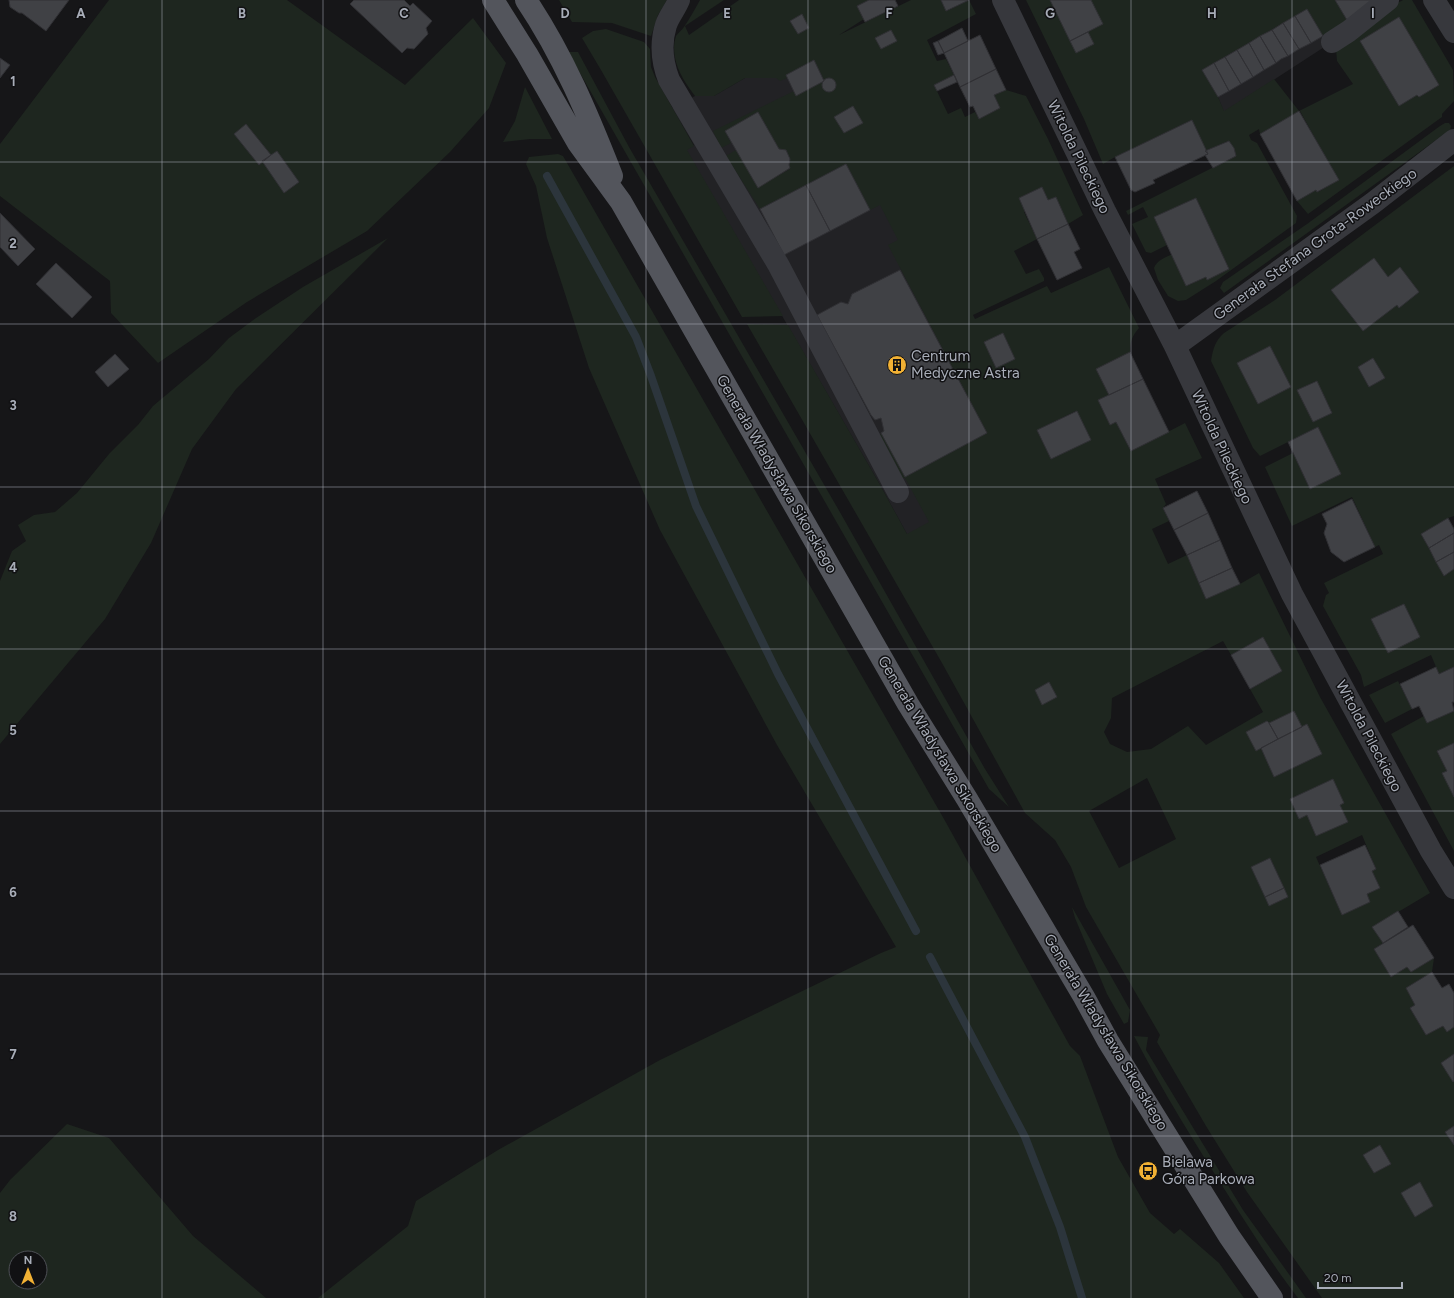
<svg xmlns="http://www.w3.org/2000/svg" width="1454" height="1298" font-family="Figtree,sans-serif">
<style>
.built{fill:#222225}
.green{fill:#1e261f;fill-rule:evenodd}
.lines{fill:none;stroke-linecap:round;stroke-linejoin:round}
.stream{stroke:#2c353c;stroke-width:8}
.building{fill:#404145;stroke:#303034}
.minor{stroke:#37383d;stroke-width:22}
.major{stroke:#53555c;stroke-width:22}
.grid{fill:none;stroke:#a8adb8;stroke-width:1;stroke-opacity:0.55}
.labels{text-anchor:middle;dominant-baseline:central;stroke-width:3;stroke-linejoin:round;paint-order:stroke}
.street-label{font-size:15px;fill:#a8adb8;stroke:#111113}
.poi-label{font-size:15px;fill:#a8adb8;stroke:#111113;text-anchor:start}
.grid-label{font-size:13px;text-anchor:middle;font-weight:bold;fill:#a8adb8;stroke:#111113;stroke-width:3;stroke-linejoin:round;paint-order:stroke}
</style>
<rect width="100%" height="100%" fill="#161618"/>
<path class="built" d="M1296,0L1332,42L1224,112L1218,97L1202,70Z
M835,37L1018,439L958,544L907,534L879,483L686,150L694,145L672,108L695,96H714L745,78Z"/>
<path class="green" d="M109,0H287L405,85L473,18L506,63L489,108L450,152L367,231L247,302L158,363L111,313L110,281L0,196V144Z
M559,0H667L658,15L651,36L612,23L572,22Z
M700,0H724L685,26L689,35L739,0H869L857,6L864,19L839,35L911,0H941L947,11L969,0L976,14L927,40L937,61L946,59L954,75L934,85L948,114L961,108L965,117L975,112L979,119L1000,108L994,95L1006,90L1026,96L1048,139L1083,215L1068,224L1056,197L1048,200L1042,187L1019,198L1025,211L1024,212L1037,239L1014,251L1026,274L1039,269L1044,278V281L973,315L975,319L1047,286L1051,293L1109,267L1139,328C1132,336 1130,342 1130,352L1096,369L1109,395L1098,400L1110,425L1116,422L1131,451L1185,423L1202,458L1155,479L1166,504L1163,508L1169,521L1152,529L1168,564L1187,555L1206,599L1240,584L1259,573L1320,697L1430,893L1373,927L1383,943L1374,949L1391,977L1407,967L1411,972L1434,958L1432,972L1406,988L1415,1005L1410,1008L1426,1035L1443,1026L1447,1032L1454,1027V1126L1445,1132L1454,1145V1298H1322L1247,1192L1206,1126L1157,1042L1160,1035L1086,907L1071,867L1055,840L1025,813L942,663L747,324L788,325L879,483L907,534L929,522L905,478H900L879,438L881,433L905,477L987,433L888,245L898,240L880,205L870,210L846,164L760,209L726,156L736,150L758,187L790,169L789,165L790,159L786,150L779,149L758,112L725,131L731,143L721,148L713,131L794,91L796,96L824,80L814,60L786,75L787,78L780,81L776,78H745L714,96H695C682,79 669,58 676,36C678,33 682,30 684,27C690,18 695,9 700,0ZM1003,333L1015,359L985,342ZM1076,411L1090,440L1051,459L1037,430ZM1263,637L1282,671L1250,689L1263,712L1206,745L1188,726L1151,749L1127,752L1110,744L1104,732L1111,718L1112,698L1223,641L1231,655ZM1147,778L1176,839L1119,868L1089,811ZM1362,835L1376,869L1372,871L1380,888L1367,894L1370,902L1342,915L1316,857ZM1270,858L1288,897L1269,905L1251,867ZM1380,1145L1391,1164L1374,1173L1363,1155Z
M1026,0H1335L1348,19L1332,42L1323,36L1307,9L1202,70L1218,97L1224,111L1274,79L1299,111L1353,84L1337,61L1336,49L1379,13L1403,0H1412L1453,70L1454,101L1442,114V117L1308,214L1297,201L1316,190L1318,192L1338,180L1300,111L1260,134L1259,129L1249,135L1251,140L1257,143L1297,216L1296,223L1216,281L1186,300L1178,301L1168,296L1158,280L1154,268C1157,260 1165,258 1172,254L1187,286L1206,277L1207,279L1229,269L1196,198L1155,217L1167,245L1151,253L1146,252L1132,224L1148,217L1143,207L1128,215L1126,211L1236,156L1234,148L1228,141L1205,151L1192,120L1115,157L1103,164L1084,119Z
M606,29L644,42L650,49L651,67L655,77L694,146L687,150L783,316L742,317L601,70L582,38L593,31Z
M568,52H578L629,147L841,514L985,769L1009,807L989,789Z
M525,87L552,139H530L503,142L515,121Z
M1445,123H1449L1451,126L1450,130L1224,293L1220,288L1223,282L1307,224L1440,126Z
M558,154L563,156L944,819L1070,1046L1080,1056L1118,1157L1150,1213L1174,1234L1180,1229L1219,1263L1244,1298H318L408,1226L416,1201L498,1150L660,1060L881,953L896,947L777,745L660,530L589,368L547,238L536,186L526,164L529,157Z
M1454,166V516L1448,518L1421,534L1444,576L1454,569V667L1439,674L1431,655L1364,687L1361,675L1323,606L1326,595L1329,593L1324,583L1383,554L1379,545L1375,547L1352,497L1292,526L1265,467L1293,453L1310,489L1340,474L1318,427L1260,456L1253,448L1211,361C1213,349 1215,341 1224,333L1275,300ZM1373,358L1384,378L1369,387L1358,367ZM1316,381L1332,412L1313,422L1297,390Z
M388,238L236,389L192,449L151,543L105,619L0,744V581L12,551L26,541L18,525L34,515L55,512L77,493L109,454L138,425L153,406L209,359L229,338L256,318L303,287Z
M1398,681L1412,709L1385,723L1369,695Z
M1454,711V743L1437,752L1447,771L1443,773L1454,797V851L1391,734L1424,716L1427,723Z
M1072,907L1130,1010L1128,1022L1124,1024L1107,994L1075,918Z
M1134,1036L1148,1037L1146,1050L1243,1210L1306,1298H1298C1273,1266 1252,1232 1230,1198C1196,1145 1163,1092 1134,1036Z
M67,1124L109,1138L193,1236L266,1298H0V1193L10,1180ZM16,1258H40V1282H16Z"/>
<g class="lines">
<path class="stream" d="M547,176L636,337L651,376L696,506L778,674L916,931
M930,957L1025,1137L1060,1227L1082,1298"/>
</g>
<path class="building" d="M9,0H69L46,31L22,13H19L10,7Z
M354,0H404L410,6L413,3L432,21L426,28L428,34L414,49L407,48L402,53L350,4Z
M869,0H895L898,6L865,22L857,6Z
M941,0H969L946,11Z
M1050,0H1091L1103,24L1070,41Z
M1335,0H1373L1347,20Z
M1307,9L1323,36L1311,43L1295,16Z
M802,14L809,28L798,34L790,21Z
M1295,16L1311,43L1299,49L1283,23Z
M1399,17L1439,85L1419,97L1417,95L1399,106L1360,41Z
M1283,23L1299,49L1288,56L1272,30Z
M962,28L968,41L944,53L938,41Z
M891,30L897,41L881,49L875,38Z
M1272,30L1288,56L1281,59L1276,63L1260,36Z
M1088,32L1094,44L1076,53L1070,41Z
M980,35L996,69L960,87L944,53Z
M1260,36L1276,63L1264,70L1249,43Z
M938,41L944,53L938,55L933,43Z
M1249,43L1264,70L1253,77L1237,50Z
M1237,50L1253,77L1241,84L1225,57Z
M1225,57L1241,84L1229,91L1214,63Z
M0,58L10,65L0,78Z
M814,60L824,81L796,96L786,75Z
M1214,63L1229,91L1218,97L1202,70Z
M996,69L1006,90L994,95L1000,108L979,119L973,106L970,107L960,87Z
M954,75L957,82L937,91L934,85Z
M822 85a7 7 0 1 1 14 0a7 7 0 1 1-14 0Z
M853,106L863,123L844,133L834,117Z
M1299,111L1339,180L1317,192L1316,190L1297,201L1260,134Z
M758,112L779,149L786,150L790,159L789,165L790,168L758,188L725,131Z
M1192,120L1208,154L1153,180L1155,183L1135,192L1131,190L1115,157Z
M246,124L271,155L259,165L234,134Z
M1229,141L1234,148L1236,156L1213,168L1205,155L1208,154L1205,151Z
M277,151L299,182L284,193L262,161Z
M846,164L870,210L830,231L806,185Z
M806,185L830,231L784,255L760,209Z
M1042,187L1048,200L1056,197L1068,224L1037,239L1019,198Z
M1196,198L1229,269L1207,280L1206,277L1186,286L1154,217Z
M0,213L35,249L18,266L0,247Z
M1068,224L1080,249L1074,252L1082,268L1057,280L1037,239Z
M1374,258L1388,277L1400,267L1419,292L1399,308L1397,305L1363,331L1331,290Z
M56,263L92,297L72,318L36,284Z
M900,270L987,433L905,477L881,433L884,431L881,418L875,420L871,415L817,315L841,302L848,304L852,294Z
M1003,333L1015,359L996,368L984,342Z
M1270,346L1291,387L1258,404L1237,363Z
M1130,352L1143,379L1109,395L1096,369Z
M115,354L129,369L108,387L95,372Z
M1373,358L1385,378L1369,387L1358,367Z
M1143,379L1169,432L1131,451L1116,422L1110,425L1098,400Z
M1317,381L1332,413L1313,422L1297,390Z
M1077,411L1091,440L1051,459L1037,430Z
M1318,427L1341,474L1310,489L1288,442Z
M1197,491L1208,513L1174,530L1163,508Z
M1352,499L1375,547L1344,562L1331,552L1324,533L1327,524L1322,514Z
M1208,513L1220,540L1187,555L1174,530Z
M1448,518L1454,529V533L1429,548L1421,534Z
M1454,533V552L1436,562L1429,548Z
M1220,540L1232,568L1199,583L1187,555Z
M1454,552V569L1444,576L1436,562Z
M1232,568L1240,584L1206,599L1199,583Z
M1404,604L1420,637L1388,653L1371,619Z
M1263,637L1282,671L1250,689L1231,655Z
M1436,667L1439,674L1454,667V702H1452L1454,711L1427,723L1419,706L1412,709L1400,684Z
M1049,682L1057,697L1042,705L1035,690Z
M1294,711L1302,727L1278,739L1269,723Z
M1267,721L1269,723L1278,739L1256,751L1246,732Z
M1307,724L1322,754L1274,777L1261,748Z
M1454,743V797L1442,773L1447,771L1437,751Z
M1333,779L1344,803L1340,805L1348,822L1316,836L1307,815L1299,819L1290,799Z
M1365,845L1376,869L1372,871L1380,888L1367,894L1370,902L1342,915L1320,865Z
M1270,858L1284,888L1265,897L1251,867Z
M1284,888L1288,897L1269,906L1265,897Z
M1398,911L1408,927L1383,943L1372,927Z
M1413,925L1434,958L1411,972L1407,967L1391,977L1374,949Z
M1432,972L1442,988L1449,984L1454,993V1027L1447,1032L1443,1026L1426,1035L1410,1008L1415,1005L1406,988Z
M1454,1054V1081L1453,1082L1441,1063Z
M1454,1126V1145L1445,1132Z
M1380,1145L1391,1164L1374,1173L1363,1155Z
M1420,1182L1433,1206L1415,1217L1401,1193Z"/>
<g class="lines">
<path class="minor" d="M679,0C676,8 669,16 666,25C660,44 662,62 669,80L779,266L898,492
M1003,0L1105,211L1175,346L1292,594L1431,851L1454,888
M1434,0L1454,32
M1332,42L1349,31L1388,0
M1175,346L1373,203L1454,140"/>
<path class="major" d="M493,0L527,54L578,143L621,202L908,704L967,799L1084,997L1108,1041L1229,1236L1272,1298
M526,0C563,55 588,115 612,176"/>
</g>
<path class="grid" d="M162,0V1298M323,0V1298M485,0V1298M646,0V1298M808,0V1298M969,0V1298M1131,0V1298M1292,0V1298M0,162H1454M0,324H1454M0,487H1454M0,649H1454M0,811H1454M0,974H1454M0,1136H1454"/>
<defs>
<g id="building-disc" transform="scale(1)"><circle r="9.5" fill="#f2b134" stroke="#111113"/><path d="M-4-6H4V6H1V3H-1V6H-4ZM-2.5-4.3h1.7v1.8h-1.7ZM.8-4.3h1.7v1.8H.8ZM-2.5-1h1.7V.8h-1.7ZM.8-1h1.7V.8H.8Z" fill="#111"/></g>
<g id="bus-disc" transform="scale(1)"><circle r="9.5" fill="#f2b134" stroke="#111113"/><path d="M-5-6H5V4H4V6H2V4H-2V6H-4V4H-5ZM-3.5-4V0h7V-4ZM-3.5 1.2v1.5H-2V1.2ZM2 1.2v1.5H3.5V1.2Z" fill="#111"/></g>
</defs>
<g fill-rule="evenodd">
<use href="#building-disc" x="897" y="365"/>
<use href="#bus-disc" x="1148" y="1171"/>
</g>
<g class="labels">
<g class="street-label">
<text transform="translate(1079 157) rotate(64)">Witolda Pileckiego</text>
<text transform="translate(1315 244) rotate(-36)">Generała Stefana Grota-Roweckiego</text>
<text transform="translate(1222 447) rotate(65)">Witolda Pileckiego</text>
<text transform="translate(777 474) rotate(60)">Generała Władysława Sikorskiego</text>
<text transform="translate(1369 736) rotate(62)">Witolda Pileckiego</text>
<text transform="translate(940 754) rotate(59)">Generała Władysława Sikorskiego</text>
<text transform="translate(1106 1032) rotate(59)">Generała Władysława Sikorskiego</text>
</g>
<g class="poi-label">
<text x="911" y="356">Centrum<tspan x="911" dy="17">Medyczne Astra</tspan></text>
<text x="1162" y="1162">Bielawa<tspan x="1162" dy="17">Góra Parkowa</tspan></text>
</g>
</g>
<g class="grid-label">
<text x="81" y="18">A</text>
<text x="242" y="18">B</text>
<text x="404" y="18">C</text>
<text x="565" y="18">D</text>
<text x="727" y="18">E</text>
<text x="889" y="18">F</text>
<text x="1050" y="18">G</text>
<text x="1212" y="18">H</text>
<text x="1373" y="18">I</text>
<text x="13" y="86">1</text>
<text x="13" y="248">2</text>
<text x="13" y="410">3</text>
<text x="13" y="572">4</text>
<text x="13" y="735">5</text>
<text x="13" y="897">6</text>
<text x="13" y="1059">7</text>
<text x="13" y="1221">8</text>
</g>
<g transform="translate(28 1270)"><circle r="19" fill="#111113" stroke="#4d4f55"/>
<path d="M0-3L7 15L0 10L-7 15Z" fill="#f2b134"/>
<text y="-6" font-size="11" font-weight="bold" text-anchor="middle" fill="#a8adb8">N</text>
</g>
<path d="M1318 1282v6h84v-6" fill="none" stroke="#a8adb8" stroke-width="2"/>
<text x="1324" y="1282" font-size="12" fill="#a8adb8" stroke="#111113" stroke-width="3" paint-order="stroke">20 m</text>
</svg>
